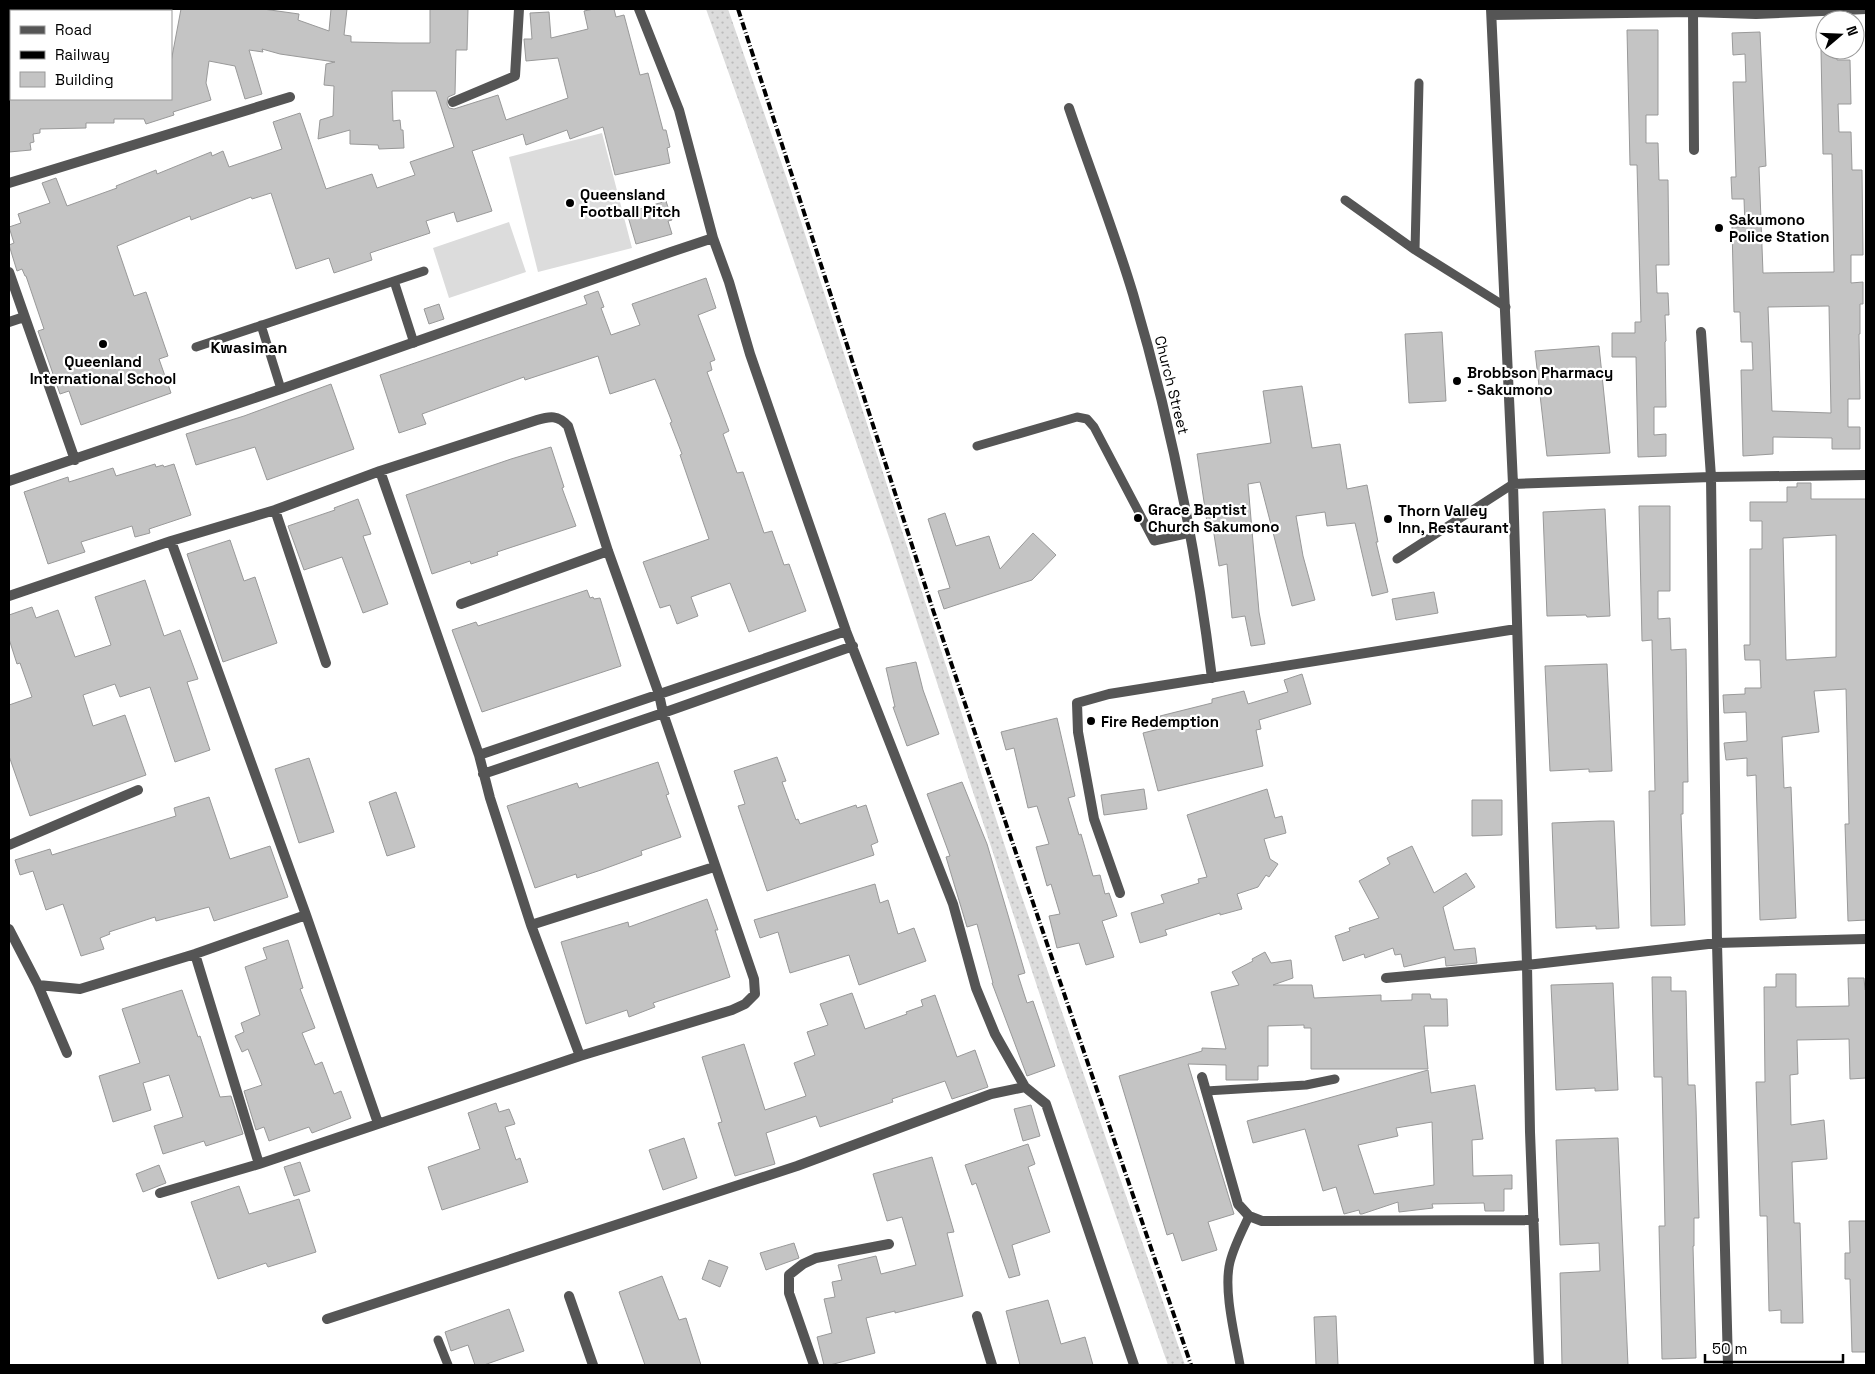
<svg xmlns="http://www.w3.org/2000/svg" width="1875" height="1374" font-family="'Space Grotesk',sans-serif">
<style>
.grass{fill:url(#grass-dots)}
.garden{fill:#dcdcdc}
.building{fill:#c4c4c4;stroke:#999;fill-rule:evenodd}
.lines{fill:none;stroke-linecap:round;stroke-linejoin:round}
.lane{stroke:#555;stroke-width:9}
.street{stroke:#555;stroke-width:10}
.rail{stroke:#000;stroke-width:4;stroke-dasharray:8 2.5 1 2.5;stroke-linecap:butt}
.poi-dot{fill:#000;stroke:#fff;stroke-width:2}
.labels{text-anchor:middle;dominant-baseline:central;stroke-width:4.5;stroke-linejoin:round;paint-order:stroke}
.poi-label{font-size:15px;font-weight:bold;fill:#000;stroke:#fff;text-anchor:start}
.street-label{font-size:15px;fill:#000;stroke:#fff}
.neighbourhood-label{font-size:16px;font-weight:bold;fill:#000;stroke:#fff}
</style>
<defs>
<pattern id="grass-dots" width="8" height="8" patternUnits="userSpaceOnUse" patternTransform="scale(1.25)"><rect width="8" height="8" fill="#dcdcdc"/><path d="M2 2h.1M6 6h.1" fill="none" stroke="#bbb" stroke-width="1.8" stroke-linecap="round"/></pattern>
</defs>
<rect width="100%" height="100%" fill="#fff"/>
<path class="grass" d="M706,9H728L789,185L1016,880L1185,1365H1168L1058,1050L891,543L744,116Z"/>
<path class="garden" d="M602,133L632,248L538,272L509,157Z
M509,222L526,272L449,298L433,248Z"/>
<path class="building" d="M181,9H263L299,14L298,20L329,31L331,9H347L344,35L351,36V42L399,43H430V9H468L467,50H456L455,94L448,97L447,104L449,108L454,109L498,95L506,120L568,98L558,58L526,61L524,39H532L530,13L549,12L551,38L588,29L584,11L594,9H614L616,17L624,15L640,75L648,73L663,130H666L670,147L667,148L670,163L615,175L603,127L570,139L567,130L526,145L523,134L472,151L492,211L457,222L454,212L426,221L430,233L370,253L372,260L334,273L329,258L296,269L271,193L252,199L251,197L191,220L190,216L117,246L134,296L146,292L168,356L159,359L171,393L81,425L69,391L60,394L38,331L44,329L26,276H25L22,269L17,271L9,245L14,243L9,227L21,223L18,214L50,203L42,183L56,178L67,206L117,188L116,186L156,170L157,174L211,152L212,156L223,151L229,167L282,149L273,122L300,113L326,189L372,174L377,188L415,175L410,162L454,147L436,91H392L393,121L400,120L401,130H403L404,148L379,149L378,145L350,144V130L318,139L320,120L333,116L334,86L324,85L326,64L335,62L280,54L262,49L263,52L249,50L262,94L245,99L235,66L209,61L206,83L211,100L173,112L174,115L146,124L144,119H114V123H86V128L40,129V133L33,134L34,142L30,143L31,150L9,152V99H171V62Z
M1627,30H1658V115H1646V143H1658L1659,180H1668L1669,265H1656L1657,293H1668L1669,315H1665L1666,341L1665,342L1666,407H1654V435L1666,434V456L1638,457L1636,357H1612V333H1635V322H1641L1637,165H1630Z
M1760,32L1766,166L1759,167L1763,273L1834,272L1832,154H1823L1821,50H1837V60H1850L1851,104H1838L1839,132H1851L1852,170H1862L1863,255H1851V283L1863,282V304H1860V334H1859L1860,399H1848V427H1860V449H1832V438L1773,437V454L1743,456L1741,370H1753L1752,342H1741L1740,312H1734L1732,227H1745L1744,199H1732L1731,177H1736L1733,82H1746L1745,54L1733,55L1732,33ZM1829,306L1831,413L1772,411L1768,307Z
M666,201L672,220L668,221L672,234L636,244L627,213Z
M706,278L716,308L698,315L715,360L710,362L712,370L707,372L729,431L723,434L737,473L743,472L764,533L772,531L784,565L789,564L806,611L749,632L730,583L691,597L698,616L677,624L670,605L660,608L643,562L709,539L680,455L682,454L670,423L672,422L655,379L610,394L598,356L525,380L524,377L422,414L426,424L399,433L380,375L587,304L584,296L598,291L604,307L601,308L611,335L640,325L632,304Z
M439,304L444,319L429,324L424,309Z
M1442,332L1446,401L1409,403L1405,334Z
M1599,346L1610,453L1547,456L1535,351Z
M331,384L354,449L267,480L255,447L196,465L186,434L244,416Z
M1302,386L1312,448L1340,444L1347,489L1367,485L1378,542H1376L1388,592L1372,596L1355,523L1327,526L1325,512L1296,516L1303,556L1315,600L1292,606L1260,482L1248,484L1259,612L1265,644L1251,646L1245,616L1232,618L1227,564L1219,566L1213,528L1208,529L1197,454L1271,443L1263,391Z
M551,447L564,487L562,488L576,526L497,552L498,555L471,564L470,561L432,574L406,495L511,459Z
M155,464L156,467L163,465L164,467L174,464L191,515L149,529L150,533L135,537L132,526L81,542L85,552L48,564L24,492L68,477L69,482L113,468L116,476Z
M1797,483H1811V499H1866V920L1848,921L1845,824H1849L1846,689L1814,691L1819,732L1782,737L1784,788L1791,787L1796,918L1760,920L1756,775L1747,776V758L1726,760L1724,743L1747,741L1746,712L1724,713L1723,695L1745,694V688H1761L1760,660H1745L1744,645H1750V549H1762V521H1750V502H1787V487H1797ZM1836,535V657L1786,660L1783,538Z
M358,499L371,534L363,536L388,604L363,613L342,557L304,570L288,526L335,510L334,508Z
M1639,506H1670V591H1658V619L1670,618L1671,650L1686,649L1688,782H1683V814H1681L1685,925L1651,926L1649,791H1655L1652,640L1642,641Z
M1605,509L1610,616L1587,617L1586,615L1547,616L1543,512Z
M945,513L956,546L989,536L1000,569L1033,533L1056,555L1032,580L944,609L938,591L950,588L928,519Z
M230,540L244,581L255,577L277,643L223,662L187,554Z
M145,580L164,636L180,630L198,679L187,682L210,750L175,762L150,687L120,697L115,684L83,695L93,726L125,715L146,775L30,816L9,756V705L32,697L20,663L17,664L9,639V615L32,607L36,618L58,610L75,657L111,645L95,597Z
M587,590L590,598L593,597L594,599L600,598L621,666L482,712L452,630L476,622L478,626Z
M1434,592L1438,613L1396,620L1392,599Z
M916,662L923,690L939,734L907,746L893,707H895L886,668Z
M1607,664L1612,771L1589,772V769L1550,771L1545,666Z
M1302,674L1311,704L1259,720L1261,729L1256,730L1263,766L1158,791L1143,733L1163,728L1160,716L1212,703V699L1244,691L1248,704L1288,692L1284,680Z
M1057,718L1075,796L1068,798L1079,835L1081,834L1093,876L1100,875L1105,894L1109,893L1117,916L1102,921L1114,957L1086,965L1079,943L1057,948L1049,916L1060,914L1051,884L1047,886L1036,847L1049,844L1037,806L1028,808L1014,748L1006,750L1001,732Z
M777,757L786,781L782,782L796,820L798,819L800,824L856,805L857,808L866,805L878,842L871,845L874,855L767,891L738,806L745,804L734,771Z
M309,758L334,832L299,843L275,769Z
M658,762L669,794L666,795L681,837L641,851L642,855L601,870L577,878L576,874L535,888L507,806L577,783L579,788Z
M962,782L987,844L1008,915L1025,973L1018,975L1027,1003L1033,1001L1055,1066L1027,1076L992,983H993L977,924L967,927L946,857L950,856L927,794Z
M1144,789L1147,809L1104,815L1101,795Z
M1267,789L1275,818L1282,816L1286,833L1264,839L1270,859L1278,864L1269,877L1266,875L1258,887L1237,894L1242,909L1220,915V913L1165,930L1167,935L1140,943L1131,913L1164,903L1161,895L1199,883L1198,879L1207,877L1187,815Z
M396,792L415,847L387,856L369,802Z
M209,797L230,859L270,846L288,897L214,921L209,907L156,921L155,917L109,932L110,934L100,938L104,949L81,956L63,904L46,910L33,871L20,875L15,860L50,849L52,855L176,816L174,808Z
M1472,800H1502V835L1472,836Z
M1600,821H1614L1619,928L1596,929V926L1556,928L1552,823Z
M1412,846L1434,893L1466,873L1475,887L1443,907L1454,950L1475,948L1477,963L1446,966L1445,957L1404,967L1401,954L1395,955L1393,948L1365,958L1364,954L1343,961L1335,936L1350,931L1349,928L1379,918L1359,881L1390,864L1387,858Z
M875,884L880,903L888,900L898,934L914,928L926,961L859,985L849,955L790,973L778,932L760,938L754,920Z
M707,899L718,930H715L730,977L653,1003L655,1007L629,1017L627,1010L586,1024L561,942L628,922L629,927Z
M288,940L303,988L300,989L315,1028L302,1033L315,1065L322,1062L334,1094L341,1091L351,1118L312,1133L309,1127L269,1141L264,1127L256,1130L244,1091L262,1085L248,1049L242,1052L235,1036L244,1032L241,1023L260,1015L245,967L267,959L263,948Z
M1265,952L1271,963L1291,960L1293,978L1273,985H1312L1314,998L1381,995V1001L1412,1000V994H1430L1431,999H1447L1448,1026H1424L1428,1069H1311V1028H1304V1025L1268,1026V1066H1258V1080H1226V1065L1188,1064L1234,1214L1208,1222L1217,1250L1182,1261L1173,1233L1167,1235L1119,1076L1202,1051V1048L1226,1049L1211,992L1239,985L1232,972L1253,961L1252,959Z
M1776,974H1796V1007L1849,1006L1848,978H1864L1865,990H1866V1078L1850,1079L1849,1039L1797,1040L1798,1074L1790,1075L1791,1125L1824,1120L1827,1159L1792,1162L1794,1223H1800L1803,1323H1781V1310L1769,1311L1767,1216H1760L1756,1082H1765L1764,987H1776Z
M1652,977H1671V991H1686L1688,1085H1695L1696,1107L1699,1218H1694V1246H1693L1696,1358L1662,1359L1659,1226H1665L1662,1077H1654Z
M1613,983L1618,1090L1595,1091V1088L1556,1090L1551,985Z
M182,990L198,1037L200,1036L220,1097L231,1096L243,1134L206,1146L204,1141L163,1154L154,1126L183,1117L169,1075L143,1083L151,1110L113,1122L99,1076L140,1063L122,1009Z
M852,993L865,1029L907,1014L906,1012L923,1006L921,1000L935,995L957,1057L975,1050L988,1087L952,1099L945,1081L892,1099L893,1102L820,1127L816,1116L766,1133L775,1164L735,1176L718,1123L722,1122L702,1057L744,1044L765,1110L806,1096L794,1063L815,1055L807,1032L828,1025L820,1004Z
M1428,1070L1431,1093L1475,1085L1483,1139L1472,1140L1473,1176L1512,1175V1189H1504V1211H1485L1484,1203L1432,1204L1433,1208L1399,1212L1398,1202L1362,1214H1360L1359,1210L1344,1214L1336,1187L1323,1191L1305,1129L1253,1143L1247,1121ZM1432,1122L1434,1185L1374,1194L1358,1145L1398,1136L1396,1128Z
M496,1103L499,1112L509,1109L515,1124L505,1127L516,1160L520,1158L528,1182L442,1210L428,1167L480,1149L468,1113Z
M1031,1105L1040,1136L1023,1141L1014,1109Z
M684,1138L697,1178L663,1190L649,1150Z
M1618,1138L1628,1365H1562L1560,1273L1600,1271L1599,1243L1560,1245L1556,1140Z
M1028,1144L1035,1164L1028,1167L1050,1232L1012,1245L1020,1275L1009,1278L976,1183L972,1185L965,1165Z
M932,1157L954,1232L947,1233L963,1296L895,1313V1311L866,1318L875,1353L830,1365H824L817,1337L832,1333L824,1299L835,1297L832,1282L842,1280L838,1265L876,1256L881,1274L916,1265L902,1217L887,1221L873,1174Z
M300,1162L310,1191L294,1196L284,1167Z
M159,1165L166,1183L143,1192L136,1174Z
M239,1186L249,1214L299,1199L316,1252L268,1267L266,1263L218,1279L191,1202Z
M1849,1221H1866V1352H1852L1850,1279H1845V1253H1850Z
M794,1243L799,1258L766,1270L760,1253Z
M709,1260L728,1267L720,1287L702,1279Z
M662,1276L679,1320L686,1318L701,1365H645L619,1292Z
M1048,1300L1061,1344L1085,1337L1093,1365H1020L1006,1311Z
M509,1309L524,1351L484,1365H475L468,1345L451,1351L445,1332Z
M1336,1316L1338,1365H1316L1314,1317Z"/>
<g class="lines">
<path class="lane" d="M1345,200L1415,250L1506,307
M1415,250L1419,83
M394,281L414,343
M261,325L281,389
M196,347L424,271
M977,446L1077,417L1087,419L1094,427L1154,541L1190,533
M1397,559L1513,484
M1206,1091L1306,1085L1335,1079
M438,1340L448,1365
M1240,1365C1235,1336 1223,1290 1230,1262C1234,1246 1242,1231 1249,1216"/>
<path class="street" d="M639,9L679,110L713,238L729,282L750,354L846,631L953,904L976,988L995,1034L1025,1087L1046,1104L1134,1365
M1491,9L1513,484L1527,965L1530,1132L1539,1365
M1693,12L1694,150
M1492,15L1693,12L1756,14L1866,9
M453,102L515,76L519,9
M1069,108C1090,170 1114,231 1133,294C1170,419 1196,548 1212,678
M9,183L290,97
M9,272L75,460
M9,322L24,317
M1701,332L1711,477L1717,943L1728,1365
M9,481L281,389L671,252L713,238
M1513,484L1711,477L1866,475
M275,510L326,663
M171,541L306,915L378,1123
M9,596L171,541L275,510L380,471L537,420C550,416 558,415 568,426L608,551L659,694L663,713L754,979L755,994L745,1004L732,1010L580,1056L531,925L490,798L479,755L380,471
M461,604L608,551
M479,755L846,631
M483,774L663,713L853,646
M9,845L138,790
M1120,893L1094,819L1078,732L1077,703L1109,694L1516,629
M531,925L714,867
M9,929L38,985L67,1053
M195,954L259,1164
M1386,978L1527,965L1717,943L1866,939
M38,985L80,989L195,954L306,915
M1202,1077L1238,1204L1249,1216L1262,1221L1534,1220
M160,1193L259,1164L580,1056
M569,1296L593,1365
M977,1316L992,1365
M327,1319L797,1166L991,1094L1025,1087
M814,1365L789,1293V1275L803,1264L816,1258L889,1244"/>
<path class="rail" d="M738,9L933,610L1191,1365"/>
</g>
<g class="poi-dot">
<circle cx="570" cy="203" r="5"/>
<circle cx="1719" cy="228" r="5"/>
<circle cx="103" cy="344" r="5"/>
<circle cx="1457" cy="381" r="5"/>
<circle cx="1138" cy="518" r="5"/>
<circle cx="1388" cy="519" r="5"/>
<circle cx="1091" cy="721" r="5"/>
</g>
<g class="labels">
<g class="poi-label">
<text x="580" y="194">Queensland<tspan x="580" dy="17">Football Pitch</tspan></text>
<text x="1729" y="219">Sakumono<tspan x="1729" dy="17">Police Station</tspan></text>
<text x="103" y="361" text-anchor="middle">Queenland<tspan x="103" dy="17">International School</tspan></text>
<text x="1467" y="372">Brobbson Pharmacy<tspan x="1467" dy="17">- Sakumono</tspan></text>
<text x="1148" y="509">Grace Baptist<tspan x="1148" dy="17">Church Sakumono</tspan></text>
<text x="1398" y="510">Thorn Valley<tspan x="1398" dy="17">Inn, Restaurant</tspan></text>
<text x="1101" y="721">Fire Redemption</text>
</g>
<g class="street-label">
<text transform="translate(1172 385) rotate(76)">Church Street</text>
</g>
<g class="neighbourhood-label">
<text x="249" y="347">Kwasiman</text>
</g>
</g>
<rect width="1875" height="1374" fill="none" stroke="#000000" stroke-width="20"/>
<rect x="10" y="10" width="162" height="90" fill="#ffffff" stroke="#999999"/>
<rect x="20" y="26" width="25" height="8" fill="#555555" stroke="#999999"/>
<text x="55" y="35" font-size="15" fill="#000000">Road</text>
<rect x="20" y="51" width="25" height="8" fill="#000000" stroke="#999999"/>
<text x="55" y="60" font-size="15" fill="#000000">Railway</text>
<rect x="20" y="72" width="25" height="15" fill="#c4c4c4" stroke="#999999"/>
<text x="55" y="85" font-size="15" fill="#000000">Building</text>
<g transform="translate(1840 35) rotate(71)"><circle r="24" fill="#ffffff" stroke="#999999"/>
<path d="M0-4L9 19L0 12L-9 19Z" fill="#000000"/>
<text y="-8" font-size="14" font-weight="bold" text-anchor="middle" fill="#000000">N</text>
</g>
<path d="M1705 1354v8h138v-8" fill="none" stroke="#000000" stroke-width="2.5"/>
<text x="1712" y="1354" font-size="15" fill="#000000" stroke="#ffffff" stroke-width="4" paint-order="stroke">50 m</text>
</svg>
